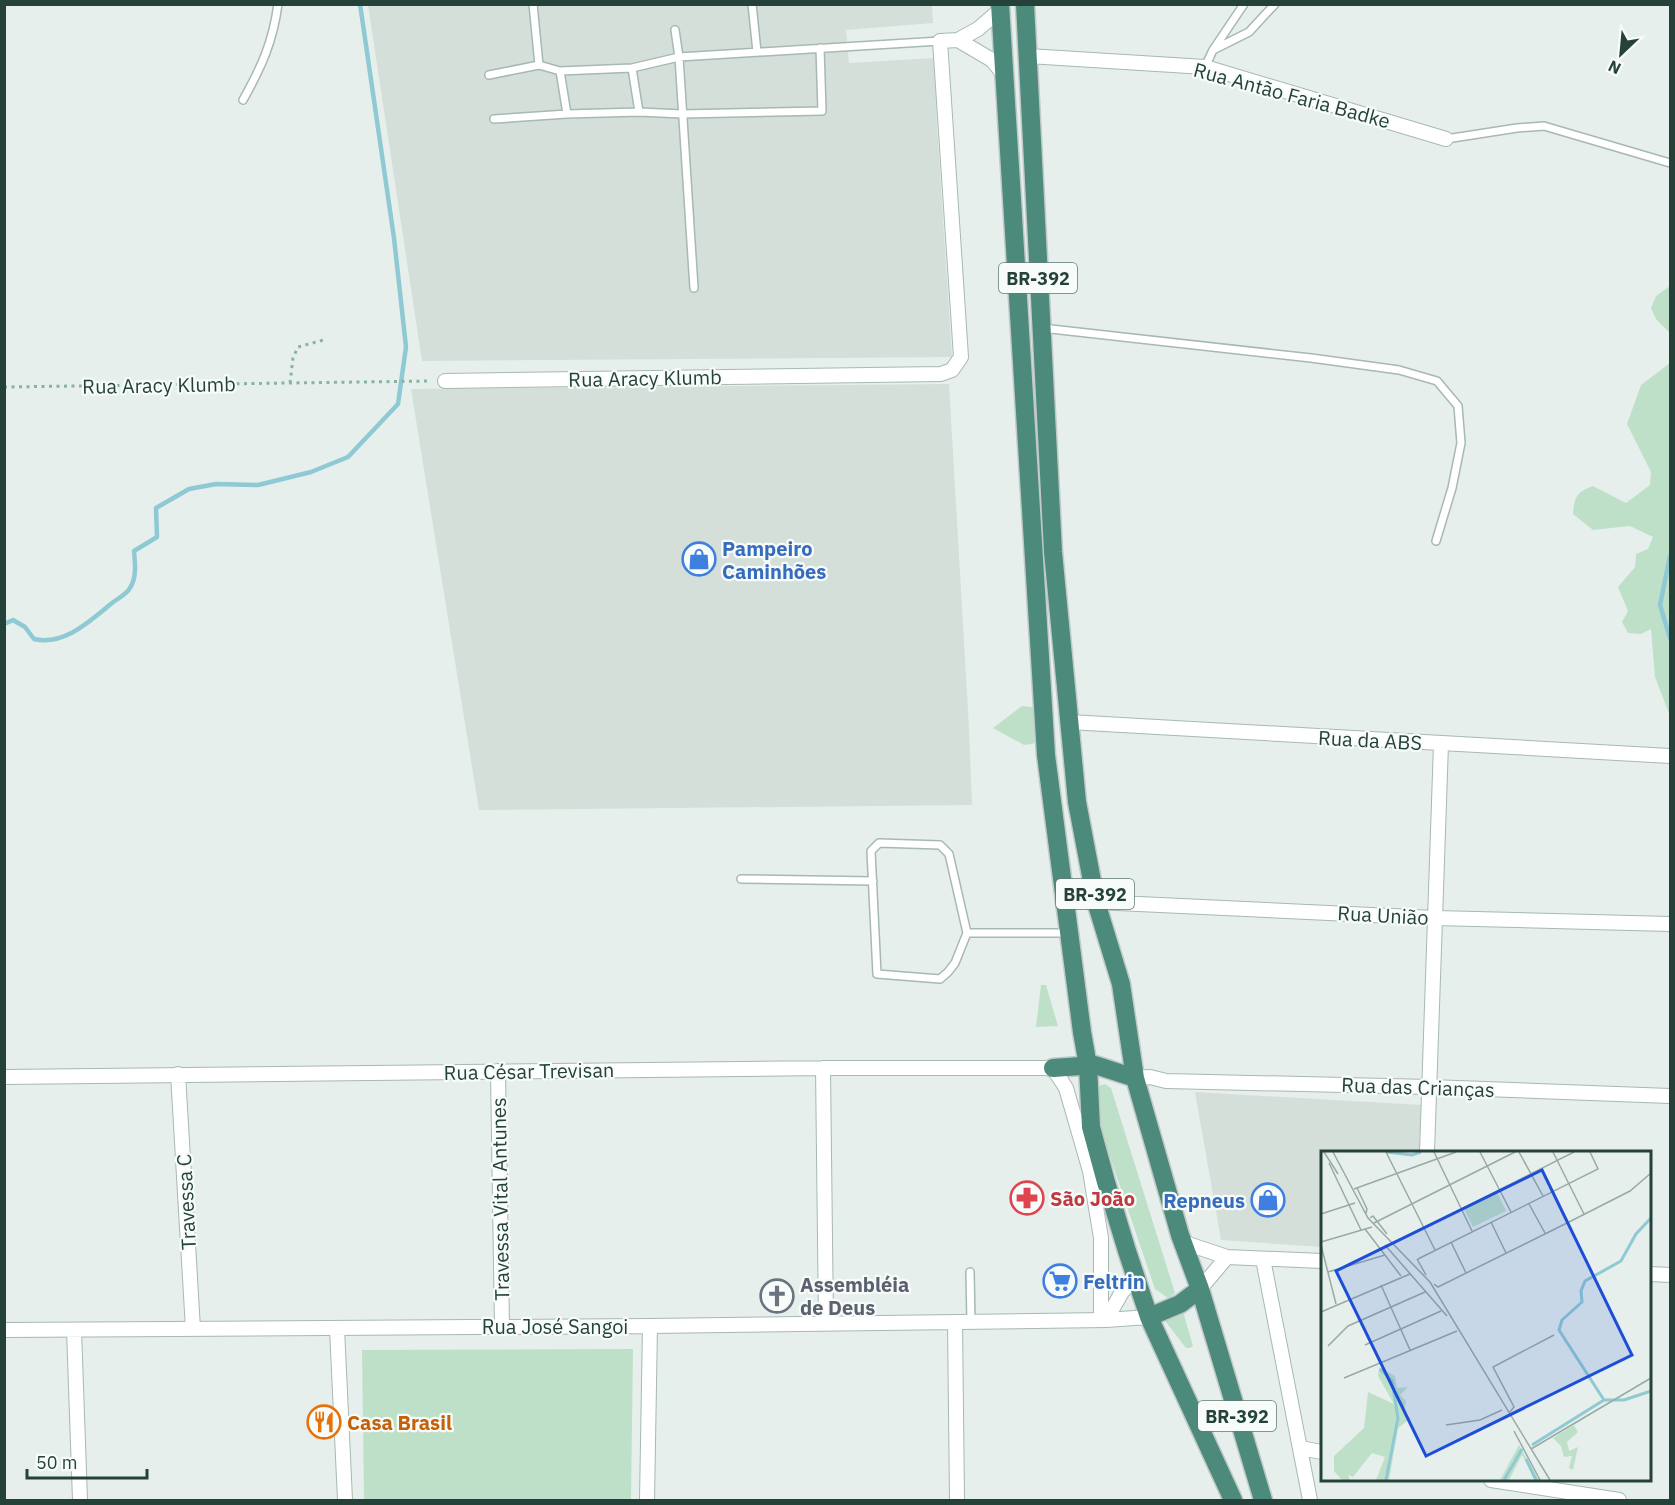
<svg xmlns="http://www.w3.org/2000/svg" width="1675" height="1505" font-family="'IBM Plex Sans',sans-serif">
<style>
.built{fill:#d4dfda}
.green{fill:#bfe0c8}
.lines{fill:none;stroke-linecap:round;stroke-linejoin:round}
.stream{stroke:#8ec9d4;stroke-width:4.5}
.service-casing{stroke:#a8b8b2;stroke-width:10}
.minor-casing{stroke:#a8b8b2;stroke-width:16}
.trunk-casing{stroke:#c2cac8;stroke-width:21}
.path{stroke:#86b3a5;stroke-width:3;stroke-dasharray:3 4.5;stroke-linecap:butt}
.service{stroke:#fff;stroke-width:7}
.minor{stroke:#fff;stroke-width:14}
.trunk{stroke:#4c8a7c;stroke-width:18}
.labels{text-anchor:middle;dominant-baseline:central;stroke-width:4.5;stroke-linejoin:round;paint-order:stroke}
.shield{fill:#f7fbf9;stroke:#637a73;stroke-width:1.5}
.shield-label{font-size:18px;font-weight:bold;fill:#24423a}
.street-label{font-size:20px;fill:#24423a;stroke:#f7fbf9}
.shop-label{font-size:20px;font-weight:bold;fill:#366cbe;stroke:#f7fbf9;text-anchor:start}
.health-label{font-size:20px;font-weight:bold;fill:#be3a42;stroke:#f7fbf9;text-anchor:start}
.worship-label{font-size:20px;font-weight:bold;fill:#5b616d;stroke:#f7fbf9;text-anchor:start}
.food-label{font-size:20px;font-weight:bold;fill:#c56008;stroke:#f7fbf9;text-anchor:start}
.inset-river{fill:none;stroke:#8ec9d4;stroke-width:3}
.inset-road{fill:none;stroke:#98aaa4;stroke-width:1.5}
.view{fill:#1d4ed8;fill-opacity:0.15;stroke:#1d4ed8;stroke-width:3}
.inset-edge{fill:none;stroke:#24423a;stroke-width:3}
</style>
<rect width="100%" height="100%" fill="#e6efeb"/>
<path class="built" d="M368,5H932L933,23L846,30L849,63L934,58L937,126L952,357L422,361Z
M949,384L969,728L972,805L479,810L411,389Z
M1195,1092L1421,1105L1419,1152H1322V1247L1221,1240Z"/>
<path class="green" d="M1670,286V333L1656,319L1651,308L1656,296Z
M1670,363V716L1655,677L1651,629L1641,634L1628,633L1622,622L1628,611L1618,587L1635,567L1636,554L1648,549L1653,537L1630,526L1593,530L1573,514C1574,497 1577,492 1593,486L1626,503L1650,485L1651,472L1627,424L1641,385Z
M1022,706L1031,707L1037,710L1038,741L1032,744L1024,745L993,728Z
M1041,985H1046L1058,1026L1036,1027Z
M1105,1084L1111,1088L1175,1293L1168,1298L1155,1289L1104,1139L1095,1096L1099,1086Z
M1182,1308L1193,1346L1190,1348H1186L1162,1317Z
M633,1349L631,1500H364L362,1350Z"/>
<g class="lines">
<path class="stream" d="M1670,556L1660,605L1670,638
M4,624L13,620L25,627L34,639C64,646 90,621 112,603C117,599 127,594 130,588C137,577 135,563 134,551L157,537L156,508L189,489L216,484L258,485L311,472L348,457L398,404L406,347L394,238L360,4"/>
<g class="service-casing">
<path id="service" d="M533,4L539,65
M752,4L757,52
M675,30L679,57L694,288
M1213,50L1249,32L1275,4
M1205,67L1213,50L1244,4
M632,68L639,112
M560,71L567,114
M489,75L539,65L560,71L632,68L679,57L940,41
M243,100C261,68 273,42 278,4
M494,119L567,114L639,112L682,114L822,111L820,48
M1446,139L1517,128L1544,126L1670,163
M1042,328L1311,358L1399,370L1437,381L1458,406L1461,443L1452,488L1436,541
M879,843L940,845L949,854L967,933L955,963L948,972L940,979L877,974L871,851Z
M741,879L873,881
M967,933H1067
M970,1272L971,1322"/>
</g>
<g class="minor-casing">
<path id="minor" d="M958,40L992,60L1005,76
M1028,56L1205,67L1446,139
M445,381L941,374L952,370L961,357L940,41L958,40L978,29L1000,10
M1069,722L1670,756
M1096,902L1435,918L1670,924
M823,1068L826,1323
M498,1071L502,1327
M178,1074L193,1329
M4,1077L823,1068H1053L1066,1088L1090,1171L1101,1238V1320
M1135,1078L1150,1077L1166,1081L1430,1087L1670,1096
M1427,1152L1441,744
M1181,1236L1185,1243L1227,1257L1322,1261
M1263,1259L1310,1500
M1650,1274L1670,1275
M1200,1289L1227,1257
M1106,1320L1122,1292L1136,1277
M955,1322L957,1500
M337,1328L345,1500
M4,1330L650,1326L1106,1320L1149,1317
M74,1330L80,1500
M1300,1448L1322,1452
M1491,1480L1619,1500
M647,1500L650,1326"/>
</g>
<g class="trunk-casing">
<path id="trunk" d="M1000,4L1046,755L1082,1032L1088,1066L1091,1127L1106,1182L1127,1251L1149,1317L1233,1500
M1025,4L1053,552L1077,802L1096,902L1121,984L1135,1078L1180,1235L1200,1289L1263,1500
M1053,1068L1095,1065L1135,1078
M1149,1317L1180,1304L1200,1289"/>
</g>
<path class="path" d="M290,383L293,358L298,347L327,339
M4,387L431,381"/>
<use href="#service" class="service"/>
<use href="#minor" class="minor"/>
<use href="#trunk" class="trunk"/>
</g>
<defs>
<g id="shop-ring" transform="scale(1.725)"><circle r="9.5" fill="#f7fbf9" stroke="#3f7fe0" stroke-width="1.5"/><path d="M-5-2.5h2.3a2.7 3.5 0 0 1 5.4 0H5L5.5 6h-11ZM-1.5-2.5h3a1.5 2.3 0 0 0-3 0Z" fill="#3f7fe0"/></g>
<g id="pharmacy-ring" transform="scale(1.725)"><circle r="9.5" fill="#f7fbf9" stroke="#e0444e" stroke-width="1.5"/><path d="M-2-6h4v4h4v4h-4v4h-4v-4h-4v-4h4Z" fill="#e0444e"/></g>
<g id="supermarket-ring" transform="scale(1.725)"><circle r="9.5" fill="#f7fbf9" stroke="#3f7fe0" stroke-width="1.5"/><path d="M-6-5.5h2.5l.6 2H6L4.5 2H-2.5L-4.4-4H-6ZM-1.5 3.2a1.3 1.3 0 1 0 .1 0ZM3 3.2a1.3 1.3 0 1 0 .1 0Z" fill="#3f7fe0"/></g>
<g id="church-ring" transform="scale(1.725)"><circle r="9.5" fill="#f7fbf9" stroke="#6b7280" stroke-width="1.5"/><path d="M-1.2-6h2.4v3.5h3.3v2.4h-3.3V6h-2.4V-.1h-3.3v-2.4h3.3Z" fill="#6b7280"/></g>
<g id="restaurant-ring" transform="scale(1.725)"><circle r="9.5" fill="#f7fbf9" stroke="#e8710a" stroke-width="1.5"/><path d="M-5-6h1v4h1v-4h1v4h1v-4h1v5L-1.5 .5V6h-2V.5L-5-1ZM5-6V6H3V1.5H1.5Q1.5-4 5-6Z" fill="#e8710a"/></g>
</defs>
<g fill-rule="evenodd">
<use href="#shop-ring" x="699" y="559"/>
<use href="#pharmacy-ring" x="1027" y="1198"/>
<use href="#shop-ring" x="1268" y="1200"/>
<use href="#supermarket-ring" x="1060" y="1281"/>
<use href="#church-ring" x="777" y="1296"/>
<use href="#restaurant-ring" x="324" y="1422"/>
</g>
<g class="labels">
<g class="shield">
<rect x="999" y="263" width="78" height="30" rx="4.5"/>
<rect x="1056" y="879" width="78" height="30" rx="4.5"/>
<rect x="1198" y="1401" width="78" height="30" rx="4.5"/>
</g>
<g class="shield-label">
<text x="1038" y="278">BR-392</text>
<text x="1095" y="894">BR-392</text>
<text x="1237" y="1416">BR-392</text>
</g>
<g class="street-label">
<text transform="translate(1292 95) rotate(15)">Rua Antão Faria Badke</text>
<text transform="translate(645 378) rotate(-1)">Rua Aracy Klumb</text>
<text transform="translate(159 385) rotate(-1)">Rua Aracy Klumb</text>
<text transform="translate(1370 740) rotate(3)">Rua da ABS</text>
<text transform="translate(1383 915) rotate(3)">Rua União</text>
<text transform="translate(529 1071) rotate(-1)">Rua César Trevisan</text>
<text transform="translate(1418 1087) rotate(2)">Rua das Crianças</text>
<text transform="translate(500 1199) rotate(-91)">Travessa Vital Antunes</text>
<text transform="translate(186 1202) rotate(-93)">Travessa C</text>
<text x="555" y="1326">Rua José Sangoi</text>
</g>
<g class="shop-label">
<text x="722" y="548">Pampeiro<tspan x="722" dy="23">Caminhões</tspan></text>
<text x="1245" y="1200" text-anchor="end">Repneus</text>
<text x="1083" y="1281">Feltrin</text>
</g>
<g class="health-label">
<text x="1050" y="1198">São João</text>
</g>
<g class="worship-label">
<text x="800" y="1284">Assembléia<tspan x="800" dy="23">de Deus</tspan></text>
</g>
<g class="food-label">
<text x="347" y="1422">Casa Brasil</text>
</g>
</g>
<g transform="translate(1321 1151)">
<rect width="330" height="330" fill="#e6efeb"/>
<path d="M176,41L185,60L152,76L143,58ZM58,216L74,225L76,237L87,236L79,244L85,250L83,263L90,267L77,277L68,329H55L64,306L51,302L32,326L27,324L29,329H21L13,320V305L43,277L47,241L73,253L57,225ZM253,274L257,281L246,291L248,300L257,296L252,319L248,317L251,305L243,306L240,295L232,287ZM198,294L218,329H215L201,304L188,329H179Z" fill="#bfe0c8"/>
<path class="inset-river" d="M66,1L91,4L100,1M59,218L71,230L77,267L65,329M283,249L238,179L241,169L261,151L260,140L264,130L300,110L315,83L330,67M211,294L283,249H303L330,240M205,308L215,329M183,329L201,298"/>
<path class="inset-road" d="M3,1L17,23M12,1L47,67L109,131L229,329M65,1L114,99M113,1L151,80M159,1L190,61M198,1L222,45M232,1L263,63M8,12L40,79M36,37L46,58L45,62M33,38L135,1M208,53L224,82M0,63L34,52M49,67L52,65L66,83M170,71L185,102M53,72L194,1M44,78L80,125M0,91L51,76M130,91L145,122M71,93L253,1M0,94L15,153M64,94L126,165M96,108L105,124M97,108L277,18L269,1M7,121L64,104M113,133L117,136L250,70L309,40L330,22M60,134L89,199M0,161L89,123M44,194L120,160M7,195L27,175L104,141M23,227L136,180M188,262L193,256L172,216L233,184M125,274L159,269L181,259M193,280L219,329M210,298L330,227"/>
<path class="view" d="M221,19L311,204L105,305L15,120Z"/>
<rect width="330" height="330" class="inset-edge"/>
</g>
<rect width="1675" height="1505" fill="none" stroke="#24423a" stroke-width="12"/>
<g transform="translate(1621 54) rotate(206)" stroke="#f7fbf9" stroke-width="4.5" paint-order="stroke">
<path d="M0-4.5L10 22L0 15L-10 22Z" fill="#24423a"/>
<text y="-9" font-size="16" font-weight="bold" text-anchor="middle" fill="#24423a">N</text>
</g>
<path d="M27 1469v9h120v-9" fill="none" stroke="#24423a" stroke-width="3"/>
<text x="36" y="1469" font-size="18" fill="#24423a" stroke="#f7fbf9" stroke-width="4.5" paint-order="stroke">50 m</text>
</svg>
